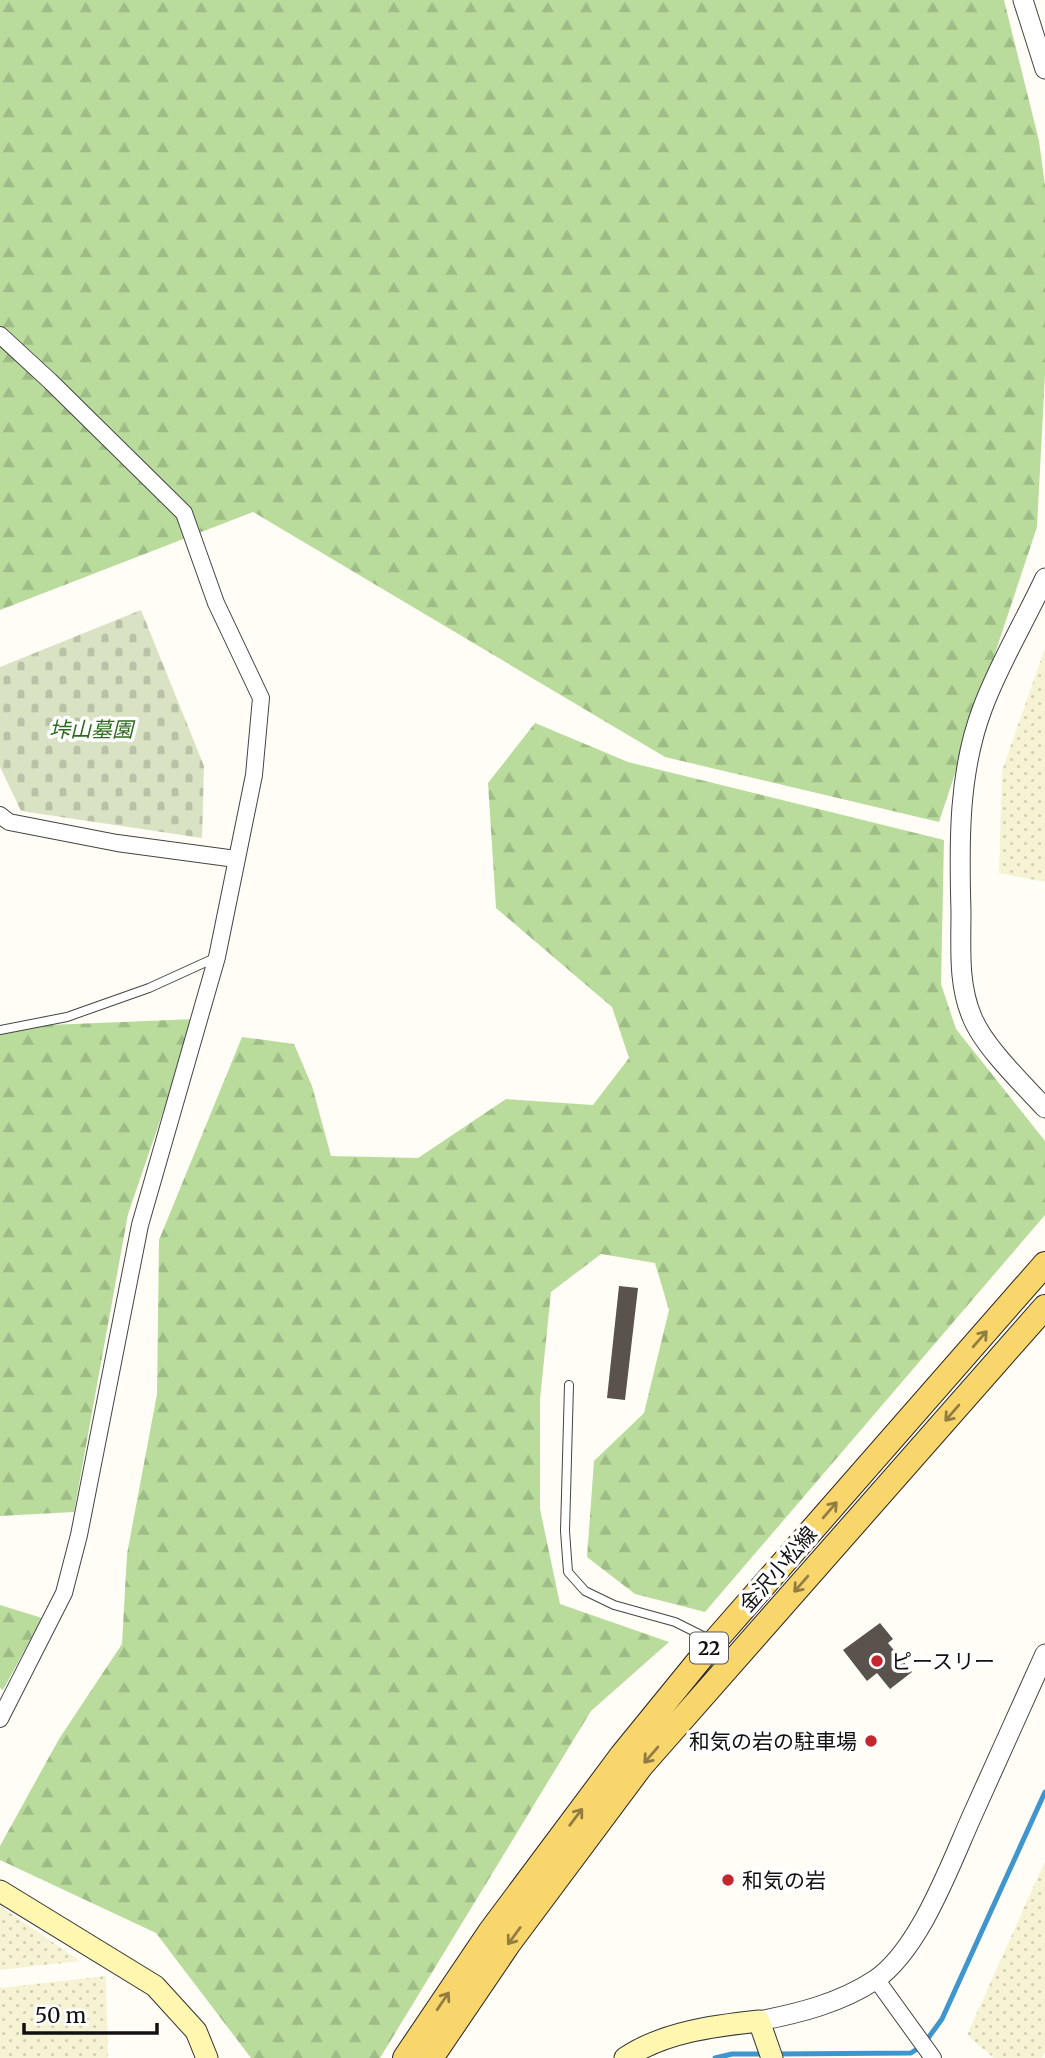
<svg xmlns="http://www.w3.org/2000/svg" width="1045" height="2058" font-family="Merriweather,'Noto Sans JP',serif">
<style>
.farmland{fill:url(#farmland-dots)}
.forest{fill:url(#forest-firs)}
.cemetery{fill:url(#cemetery-stones)}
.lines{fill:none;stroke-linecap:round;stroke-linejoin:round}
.stream{stroke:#3f96cf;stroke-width:5}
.building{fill:#5a524d}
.service-casing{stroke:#444;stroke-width:10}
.minor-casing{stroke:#444;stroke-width:18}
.tertiary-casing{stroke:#444;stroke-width:21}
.secondary-casing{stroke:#333;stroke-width:23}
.primary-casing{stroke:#222;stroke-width:26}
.service{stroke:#fff;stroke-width:8}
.minor{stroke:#fff;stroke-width:16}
.tertiary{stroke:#fff;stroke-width:19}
.secondary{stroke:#fff6b0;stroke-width:21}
.primary{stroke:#f9d66b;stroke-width:24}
.oneway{stroke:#917d42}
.poi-dot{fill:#c4262e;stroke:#fff;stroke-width:2.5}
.labels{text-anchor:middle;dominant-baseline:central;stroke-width:7;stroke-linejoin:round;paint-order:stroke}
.shield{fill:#fff;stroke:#585858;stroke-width:2}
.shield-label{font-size:19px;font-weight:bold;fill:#111}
.park-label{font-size:21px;font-style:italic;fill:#2f6b1f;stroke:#fff}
.street-label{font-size:21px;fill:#111;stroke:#fff}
.poi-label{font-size:21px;fill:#111;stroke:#fff;text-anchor:start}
</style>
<defs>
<pattern id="farmland-dots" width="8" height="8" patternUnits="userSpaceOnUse" patternTransform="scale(1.75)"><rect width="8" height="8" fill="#f6f3d4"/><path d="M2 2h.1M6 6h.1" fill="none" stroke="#d2cfb5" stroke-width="1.8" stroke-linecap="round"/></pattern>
<pattern id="forest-firs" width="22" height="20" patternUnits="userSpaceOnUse" patternTransform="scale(1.75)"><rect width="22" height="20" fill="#b9dc9c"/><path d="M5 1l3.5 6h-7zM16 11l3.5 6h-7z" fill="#9ebc85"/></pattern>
<pattern id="cemetery-stones" width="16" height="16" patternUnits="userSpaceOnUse" patternTransform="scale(1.75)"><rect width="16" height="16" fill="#d9e3c4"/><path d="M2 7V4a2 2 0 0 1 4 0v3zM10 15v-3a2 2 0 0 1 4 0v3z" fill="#b9c2a7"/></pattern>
</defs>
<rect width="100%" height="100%" fill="#fffdf5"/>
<path class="farmland" d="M1045,648V882L999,873L1002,771Z
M1045,1861V2052L1042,2058H994L967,2035Z
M0,1906L80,1961L0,1970Z
M106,1976L108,2058H0V1988Z"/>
<path class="forest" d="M0,0H1004L1039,141L1045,185V374L1037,527L939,822L665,757L253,512L0,610Z
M535,723L628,762L944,840L941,984L956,1029L1045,1141V1215L705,1612L635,1594L587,1557L594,1461L644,1413L669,1310L655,1263L601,1254L551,1292L540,1399V1509L560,1604L669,1642L591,1711L380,2058H251L156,1933L0,1860V1846L59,1739L122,1644L127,1554L157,1394L159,1240L242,1037L294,1044L312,1086L331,1156L418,1158L506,1099L593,1105L629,1058L612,1007L496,908L488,783Z
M195,1019L128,1214L74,1512L0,1516V1027Z
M0,1605L42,1618L3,1690L0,1688Z"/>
<path class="cemetery" d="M141,610L204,766L202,838L21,811L0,767V667Z"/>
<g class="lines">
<path class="stream" d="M776,2054L911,2053L923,2045L942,2019L1045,1792
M715,2058L732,2054H766"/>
</g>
<path class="building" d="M619,1286L638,1288L625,1400L607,1398Z
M880,1623L893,1639L888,1643L912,1672L890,1689L877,1673L867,1681L843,1650Z"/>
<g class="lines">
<g class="service-casing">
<path id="service" d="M0,1030L67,1017L149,988L217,957
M569,1385L565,1531L568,1572L585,1591L614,1605L675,1622L713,1641"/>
</g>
<g class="minor-casing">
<path id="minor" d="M0,335L50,381L184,513L216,603L261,698L254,775L217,957L140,1225L79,1535L64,1593L0,1719
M0,815L9,822L117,843L236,859
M876,1979L933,2058"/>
</g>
<g class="tertiary-casing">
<path id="tertiary" d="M1023,0L1045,69
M1045,578C1025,621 1000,662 983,707C958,772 959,843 961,912C961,948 958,984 972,1017C984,1047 1023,1084 1045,1108
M759,2021C800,2013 840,2003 875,1980C920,1949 950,1865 972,1816C996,1762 1021,1708 1045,1654"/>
</g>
<g class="secondary-casing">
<path id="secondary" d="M0,1891L155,1986L196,2031L207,2058
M625,2058C664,2032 713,2026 759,2021L772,2058"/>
</g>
<g class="primary-casing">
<path id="primary" d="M405,2058L490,1932L622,1755L714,1642L1045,1264
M431,2058L509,1943L641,1766L1045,1307"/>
</g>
<use href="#service" class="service"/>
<use href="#minor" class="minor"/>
<use href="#tertiary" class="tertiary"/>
<use href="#secondary" class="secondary"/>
<use href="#primary" class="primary"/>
</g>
<defs><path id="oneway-shaft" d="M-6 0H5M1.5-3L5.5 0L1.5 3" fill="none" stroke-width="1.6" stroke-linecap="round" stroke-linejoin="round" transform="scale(1.75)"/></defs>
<g class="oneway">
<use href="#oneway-shaft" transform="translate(980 1339) rotate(-49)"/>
<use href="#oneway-shaft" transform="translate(952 1413) rotate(131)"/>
<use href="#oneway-shaft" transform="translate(830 1510) rotate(-49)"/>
<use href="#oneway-shaft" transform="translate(801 1584) rotate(131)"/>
<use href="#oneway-shaft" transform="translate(651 1755) rotate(131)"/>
<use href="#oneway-shaft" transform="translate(576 1817) rotate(-53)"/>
<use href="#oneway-shaft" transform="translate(514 1936) rotate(126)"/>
<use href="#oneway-shaft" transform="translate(443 2001) rotate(-56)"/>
</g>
<g class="poi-dot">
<circle cx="877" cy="1661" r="7"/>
<circle cx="871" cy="1741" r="7"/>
<circle cx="728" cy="1880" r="7"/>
</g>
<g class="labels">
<rect class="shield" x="690" y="1632.5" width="38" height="31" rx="5"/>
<g class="shield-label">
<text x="709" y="1648">22</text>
</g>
<g class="park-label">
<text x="91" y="729">垰山墓園</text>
</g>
<g class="street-label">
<text transform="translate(778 1569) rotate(-49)">金沢小松線</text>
</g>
<g class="poi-label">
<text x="891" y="1661">ピースリー</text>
<text x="857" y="1741" text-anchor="end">和気の岩の駐車場</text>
<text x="742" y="1880">和気の岩</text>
</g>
</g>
<path d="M24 2023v10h133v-10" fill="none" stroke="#111111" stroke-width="3.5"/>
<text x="35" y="2023" font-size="21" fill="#111111" stroke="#ffffff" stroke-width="5" paint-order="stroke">50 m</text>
</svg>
